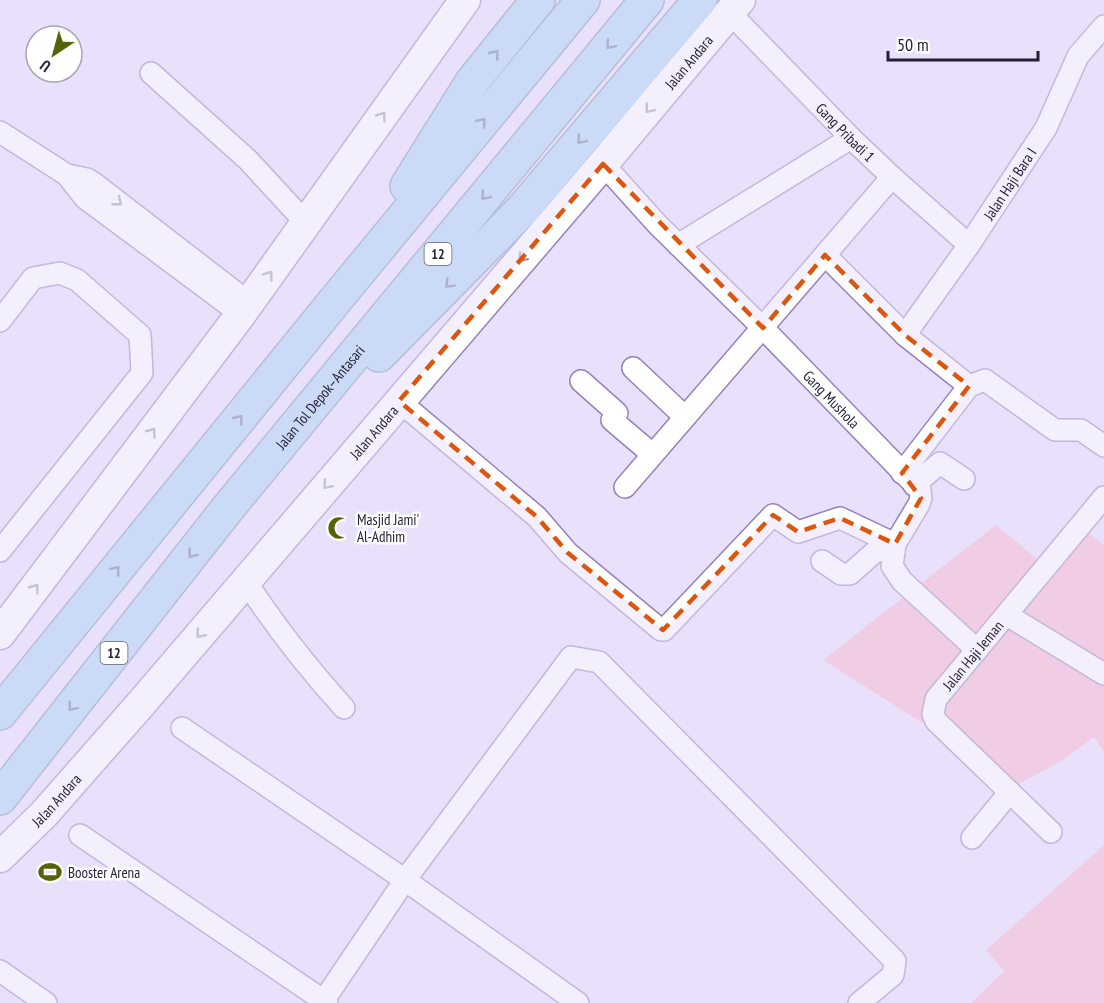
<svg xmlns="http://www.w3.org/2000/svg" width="1104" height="1003" font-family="'PT Sans Narrow',sans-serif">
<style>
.green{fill:#f8b3c8}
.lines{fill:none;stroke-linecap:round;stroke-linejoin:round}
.street-casing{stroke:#9581bc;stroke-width:24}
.secondary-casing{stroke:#9581bc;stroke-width:33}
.highway-casing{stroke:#7992ae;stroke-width:36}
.street{stroke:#fff;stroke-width:21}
.secondary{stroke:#fff;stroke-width:30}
.highway{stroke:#a6d1f0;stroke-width:33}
.oneway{stroke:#667792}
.oneway2{stroke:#9d99a4}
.marked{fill:none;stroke:#de560e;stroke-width:4.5;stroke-dasharray:12 8;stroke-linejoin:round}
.labels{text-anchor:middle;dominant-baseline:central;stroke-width:5;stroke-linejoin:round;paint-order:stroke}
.shield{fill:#fff;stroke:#666171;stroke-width:1.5}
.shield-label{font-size:14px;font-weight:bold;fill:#251d34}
.street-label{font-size:15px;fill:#251d34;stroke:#fff}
.poi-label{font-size:15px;fill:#251d34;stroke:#fff;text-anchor:start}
</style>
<rect width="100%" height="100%" fill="#e9e1fb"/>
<path class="green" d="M996,525L1052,571L1086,531L1104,545V752L1094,737L1063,760L1019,784L823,660Z
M1104,845V1003H971L1004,971L986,950Z"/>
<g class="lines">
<g class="street-casing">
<g id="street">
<path id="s1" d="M730,13L851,138L892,177L969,245"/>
<path d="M151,73L248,160L307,224"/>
<path d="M0,132L67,175L85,198L241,314"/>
<path id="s2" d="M603,164L658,225L763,328L920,490L921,498L919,504L895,544L892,566L902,581L977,650"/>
<path d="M67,175L87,179L95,184L244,299"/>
<path d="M678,245L851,138"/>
<path d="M825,255L905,335L969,386"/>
<path d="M0,321L33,278L60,273L77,280L140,335L142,373L0,551"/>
<path id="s3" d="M905,335L969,245L1046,128L1078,56L1104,26"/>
<path d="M633,368L685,417"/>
<path d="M581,381L617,413L612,420L652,454"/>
<path d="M399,401L537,517L568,553L661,630H664L773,515L798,532L840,518L895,544"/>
<path d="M902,473L969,386L985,380L1055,430H1081L1104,446"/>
<path d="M914,485L940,463L964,479"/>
<path d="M625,487L892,177"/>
<path d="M822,561L841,574H850L877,550L894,552"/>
<path d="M245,580C276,628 306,666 344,708"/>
<path d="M1007,615L1104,674"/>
<path d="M182,728L405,880L578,1003"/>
<path id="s4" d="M1051,832L936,721L933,714L936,699L1104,497"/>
<path d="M80,835L327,1003"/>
<path d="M972,838L1010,792"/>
<path d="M0,971L46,1003"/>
<path d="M322,1003L405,880L571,657L599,662L895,961L893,975L859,1003"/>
</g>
</g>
<g class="secondary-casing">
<g id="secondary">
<path d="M0,634L241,314L465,0"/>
<path id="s5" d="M0,857L44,814L139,706L603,164L740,0"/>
</g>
</g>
<g class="highway-casing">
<g id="highway">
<path d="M407,186L472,82L538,0"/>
<path d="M379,355L521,211L700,0"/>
<path d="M0,713L338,297L583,0"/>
<path id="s6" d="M0,798L228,508L647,0"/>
</g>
</g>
<use href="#street" class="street"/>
<use href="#secondary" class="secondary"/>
<use href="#highway" class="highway"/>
</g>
<defs><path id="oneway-chevron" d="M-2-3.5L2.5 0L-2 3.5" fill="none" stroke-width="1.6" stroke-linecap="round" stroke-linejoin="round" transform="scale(1.5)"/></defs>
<g class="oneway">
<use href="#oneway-chevron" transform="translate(610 45) rotate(130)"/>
<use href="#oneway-chevron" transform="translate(495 54) rotate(-51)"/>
<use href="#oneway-chevron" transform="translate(482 122) rotate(-50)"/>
<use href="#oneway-chevron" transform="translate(581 140) rotate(130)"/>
<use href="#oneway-chevron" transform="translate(485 196) rotate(130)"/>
<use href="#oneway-chevron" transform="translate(449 284) rotate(135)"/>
<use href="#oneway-chevron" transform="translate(239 419) rotate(-51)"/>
<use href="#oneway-chevron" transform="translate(192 554) rotate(128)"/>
<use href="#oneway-chevron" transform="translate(116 570) rotate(-51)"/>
<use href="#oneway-chevron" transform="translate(72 707) rotate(128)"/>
</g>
<g class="oneway2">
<use href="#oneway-chevron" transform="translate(649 109) rotate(130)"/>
<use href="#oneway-chevron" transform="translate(382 116) rotate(-54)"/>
<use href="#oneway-chevron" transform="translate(118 202) rotate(38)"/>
<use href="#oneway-chevron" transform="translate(522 258) rotate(131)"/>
<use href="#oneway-chevron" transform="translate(269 275) rotate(-54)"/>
<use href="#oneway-chevron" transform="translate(152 432) rotate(-53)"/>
<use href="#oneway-chevron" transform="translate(327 485) rotate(131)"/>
<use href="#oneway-chevron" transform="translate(35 588) rotate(-53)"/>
<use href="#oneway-chevron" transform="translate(200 634) rotate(130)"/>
</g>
<path d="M0 0H1104V1003H0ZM603,164L763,328L825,255L905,335L969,386L902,473L921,498L895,544L840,518L798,532L773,515L663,630L568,553L537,517L399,401Z" fill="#e9e1fb" fill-opacity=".55" fill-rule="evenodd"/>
<path class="marked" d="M603,164L763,328L825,255L905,335L969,386L902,473L921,498L895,544L840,518L798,532L773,515L663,630L568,553L537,517L399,401Z"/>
<defs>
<g id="mosque-bare" transform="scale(1.8)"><path d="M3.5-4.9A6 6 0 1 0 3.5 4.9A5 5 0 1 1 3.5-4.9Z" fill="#556308" stroke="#fff" stroke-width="2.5" paint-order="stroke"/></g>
<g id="stadium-bare" transform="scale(1.8)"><path d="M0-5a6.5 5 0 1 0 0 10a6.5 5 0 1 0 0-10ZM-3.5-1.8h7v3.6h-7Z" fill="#556308" stroke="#fff" stroke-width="2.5" paint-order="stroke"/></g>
</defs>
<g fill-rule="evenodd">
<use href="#mosque-bare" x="339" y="528"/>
<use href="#stadium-bare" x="50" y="872"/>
</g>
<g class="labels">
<g class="shield">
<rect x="424.5" y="243" width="27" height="22" rx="4.5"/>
<rect x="100.5" y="642" width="27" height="22" rx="4.5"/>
</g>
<g class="shield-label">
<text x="438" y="254">12</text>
<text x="114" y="653">12</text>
</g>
<g class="street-label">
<text stroke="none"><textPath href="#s5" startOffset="1052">Jalan Andara</textPath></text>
<text stroke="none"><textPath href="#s1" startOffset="166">Gang Pribadi 1</textPath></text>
<text stroke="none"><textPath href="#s3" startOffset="184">Jalan Haji Bara I</textPath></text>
<text stroke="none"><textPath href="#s6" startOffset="513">Jalan Tol Depok–Antasari</textPath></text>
<text stroke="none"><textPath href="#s2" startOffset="328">Gang Mushola</textPath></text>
<text stroke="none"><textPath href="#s5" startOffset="566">Jalan Andara</textPath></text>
<text stroke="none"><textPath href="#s4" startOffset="240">Jalan Haji Jeman</textPath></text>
<text stroke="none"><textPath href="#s5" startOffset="80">Jalan Andara</textPath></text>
</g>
<g class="poi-label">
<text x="357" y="519">Masjid Jami'<tspan x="357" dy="17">Al-Adhim</tspan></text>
<text x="68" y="872">Booster Arena</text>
</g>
</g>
<g transform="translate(54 54) rotate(216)"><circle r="28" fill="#ffffff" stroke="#a8a5ae" stroke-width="1.5"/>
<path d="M0-4.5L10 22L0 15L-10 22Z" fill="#556308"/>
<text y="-9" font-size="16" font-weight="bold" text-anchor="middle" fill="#251d34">U</text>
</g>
<path d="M888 51v9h150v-9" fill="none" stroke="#251d34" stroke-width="3"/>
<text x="897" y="51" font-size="18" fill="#251d34" stroke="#ffffff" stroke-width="4.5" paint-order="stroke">50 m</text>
</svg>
